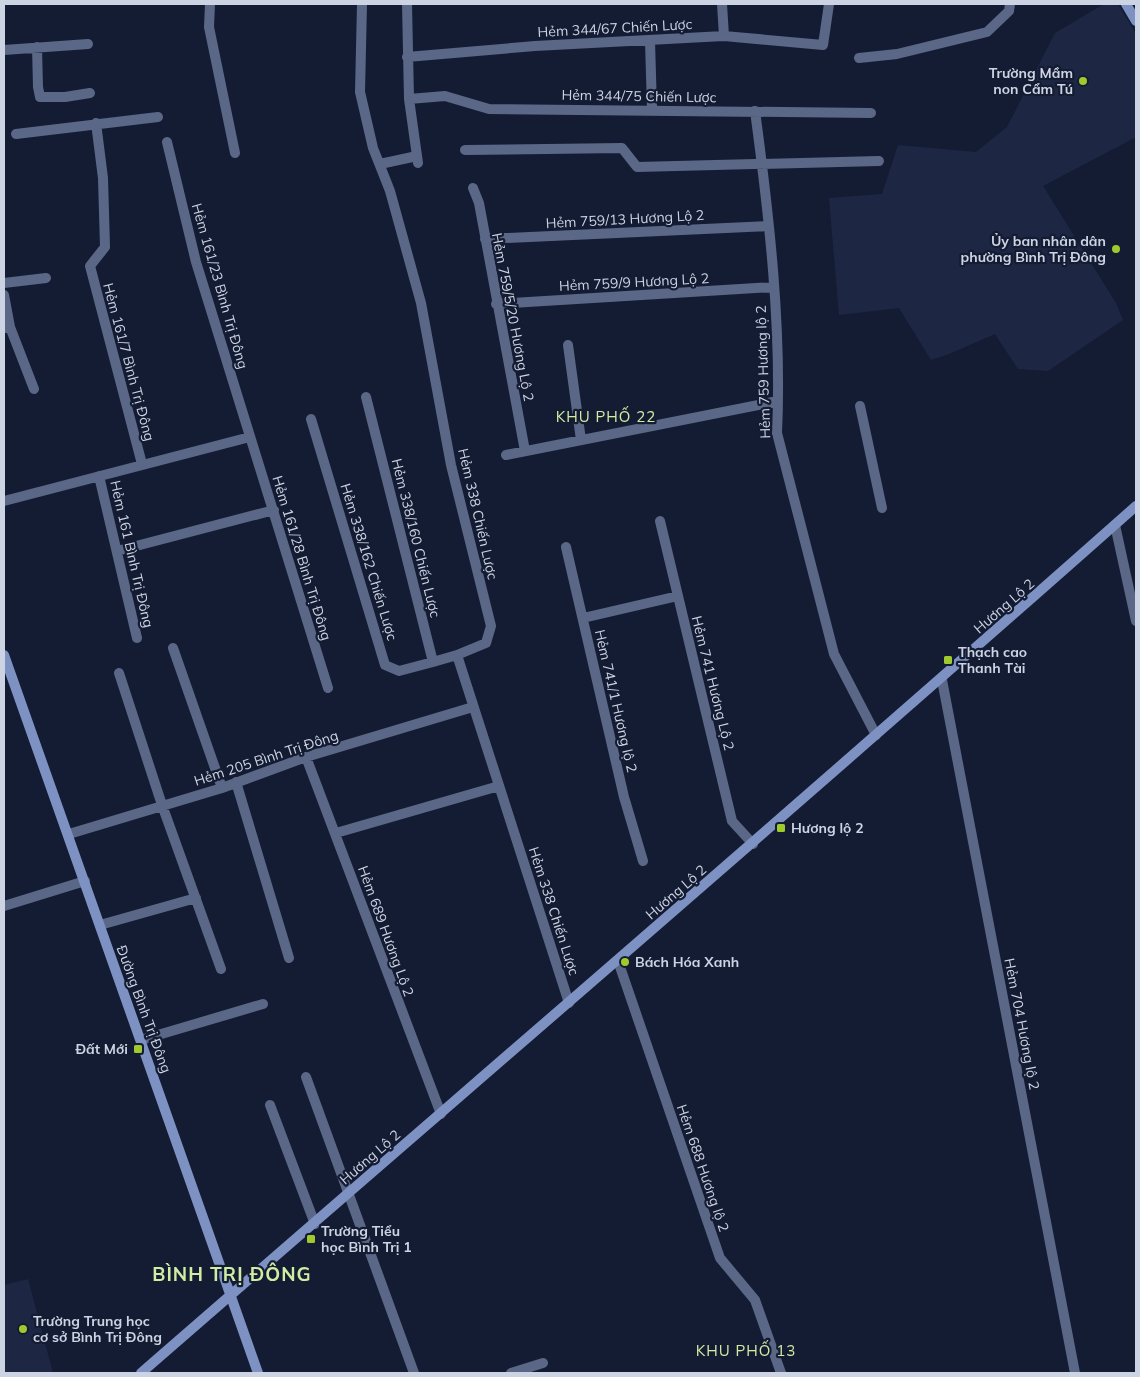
<svg xmlns="http://www.w3.org/2000/svg" width="1140" height="1377" font-family="Mulish,sans-serif">
<style>
.built{fill:#1d2744}
.lines{fill:none;stroke-linecap:round;stroke-linejoin:round}
.street{stroke:#5b6786;stroke-width:10}
.secondary{stroke:#7d91c3;stroke-width:10}
.poi-dot{fill:#9eca2e;stroke:#141c33;stroke-width:2}
.labels{text-anchor:middle;dominant-baseline:central;stroke-width:4.5;stroke-linejoin:round;paint-order:stroke}
.street-label{font-size:14px;fill:#ccd3e3;stroke:#141c33}
.poi-label{font-size:14px;font-weight:bold;fill:#ccd3e3;stroke:#141c33;text-anchor:start}
.neighbourhood-label{font-size:15px;letter-spacing:1px;fill:#d1eca3;stroke:#141c33}
.district-label{font-size:19px;font-weight:bold;letter-spacing:1px;fill:#d1eca3;stroke:#141c33}
</style>
<rect width="100%" height="100%" fill="#141c33"/>
<path class="built" d="M1104,4H1118L1136,34V137L1043,186L1116,303L1123,320L1048,371L1018,369L995,334L949,354L931,360L899,308L839,315L829,198L882,194L898,145L976,152L1007,127L1055,33Z
M28,1279L53,1373H4V1285Z"/>
<g class="lines">
<path class="street" d="M210,4L209,27L235,153
M362,4L360,92L373,148L390,191L421,303L451,465L491,626L486,643L457,655L569,1003
M407,4L409,99L418,163
M722,4L724,36
M650,41L652,109
M37,47L38,87L40,97H65L90,93
M4,50L88,44
M407,57L535,46L724,36L823,45L829,4
M859,58L897,54L987,32L1009,11L1010,4
M409,99L445,96L489,109L871,113
M755,111C769,215 782,328 777,433L834,654L876,735
M96,123L103,178L105,247L90,266L142,464
M16,134L158,117
M167,142L196,262L328,688
M465,150L622,148L637,167L879,161
M380,164L417,156
M473,188L479,203L525,451
M485,239L767,226
M4,283L46,278
M4,295L10,327L5,328
M496,304L774,287
M10,327L34,389
M568,345L581,440
M366,397L433,662L457,655
M860,406L882,508
M311,419L385,665L399,671L433,662
M506,455L778,401
M99,476L137,638
M4,501L250,437
M660,521L732,821L753,844
M1115,525L1136,621
M566,547L624,797L643,861
M117,551L274,510
M583,618L678,596
M173,648L222,788
M119,673L162,805L221,969
M942,680L1075,1373
M306,757L441,1114
M236,782L289,958
M336,833L499,786
M69,834L222,788L306,757L473,707
M4,906L85,881
M100,925L196,898
M618,961L720,1258L755,1300L781,1373
M141,1040L263,1004
M306,1077L414,1373
M270,1105L315,1224
M511,1373L543,1363"/>
<path class="secondary" d="M1126,4L1136,21
M4,655L258,1373
M141,1373C473,1084 807,798 1136,506"/>
</g>
<g class="poi-dot">
<circle cx="1083" cy="81" r="5"/>
<circle cx="1116" cy="249" r="5"/>
<rect x="943" y="655" width="10" height="10" rx="2.5"/>
<rect x="776" y="823" width="10" height="10" rx="2.5"/>
<circle cx="625" cy="962" r="5"/>
<rect x="133" y="1044" width="10" height="10" rx="2.5"/>
<rect x="306" y="1234" width="10" height="10" rx="2.5"/>
<circle cx="23" cy="1329" r="5"/>
</g>
<g class="labels">
<g class="street-label">
<text transform="translate(615 28) rotate(-3)">Hẻm 344/67 Chiến Lược</text>
<text transform="translate(639 96) rotate(1)">Hẻm 344/75 Chiến Lược</text>
<text transform="translate(625 219) rotate(-3)">Hẻm 759/13 Hương Lộ 2</text>
<text transform="translate(634 282) rotate(-3)">Hẻm 759/9 Hương Lộ 2</text>
<text transform="translate(220 286) rotate(74)">Hẻm 161/23 Bình Trị Đông</text>
<text transform="translate(513 317) rotate(79)">Hẻm 759/5/20 Hương Lộ 2</text>
<text transform="translate(129 362) rotate(75)">Hẻm 161/7 Bình Trị Đông</text>
<text transform="translate(763 372) rotate(-92)">Hẻm 759 Hương lộ 2</text>
<text transform="translate(478 514) rotate(77)">Hẻm 338 Chiến Lược</text>
<text transform="translate(416 538) rotate(76)">Hẻm 338/160 Chiến Lược</text>
<text transform="translate(132 554) rotate(77)">Hẻm 161 Bình Trị Đông</text>
<text transform="translate(302 558) rotate(73)">Hẻm 161/28 Bình Trị Đông</text>
<text transform="translate(369 562) rotate(73)">Hẻm 338/162 Chiến Lược</text>
<text transform="translate(1004 606) rotate(-41)">Hương Lộ 2</text>
<text transform="translate(713 683) rotate(76)">Hẻm 741 Hương Lộ 2</text>
<text transform="translate(616 701) rotate(77)">Hẻm 741/1 Hương lộ 2</text>
<text transform="translate(266 758) rotate(-18)">Hẻm 205 Bình Trị Đông</text>
<text transform="translate(676 892) rotate(-41)">Hương Lộ 2</text>
<text transform="translate(554 911) rotate(72)">Hẻm 338 Chiến Lược</text>
<text transform="translate(386 931) rotate(70)">Hẻm 689 Hương Lộ 2</text>
<text transform="translate(144 1009) rotate(70)">Đường Bình Trị Đông</text>
<text transform="translate(1022 1024) rotate(79)">Hẻm 704 Hương lộ 2</text>
<text transform="translate(370 1157) rotate(-41)">Hương Lộ 2</text>
<text transform="translate(703 1168) rotate(71)">Hẻm 688 Hương lộ 2</text>
</g>
<g class="poi-label">
<text x="1073" y="73" text-anchor="end">Trường Mầm<tspan x="1073" dy="16">non Cẩm Tú</tspan></text>
<text x="1106" y="241" text-anchor="end">Ủy ban nhân dân<tspan x="1106" dy="16">phường Bình Trị Đông</tspan></text>
<text x="958" y="652">Thạch cao<tspan x="958" dy="16">Thanh Tài</tspan></text>
<text x="791" y="828">Hương lộ 2</text>
<text x="635" y="962">Bách Hóa Xanh</text>
<text x="128" y="1049" text-anchor="end">Đất Mới</text>
<text x="321" y="1231">Trường Tiểu<tspan x="321" dy="16">học Bình Trị 1</tspan></text>
<text x="33" y="1321">Trường Trung học<tspan x="33" dy="16">cơ sở Bình Trị Đông</tspan></text>
</g>
<g class="neighbourhood-label">
<text x="606" y="416">KHU PHỐ 22</text>
<text x="746" y="1350">KHU PHỐ 13</text>
</g>
<g class="district-label">
<text x="232" y="1274">BÌNH TRỊ ĐÔNG</text>
</g>
</g>
<rect width="1140" height="1377" fill="none" stroke="#ccd3e3" stroke-width="10"/>
</svg>
